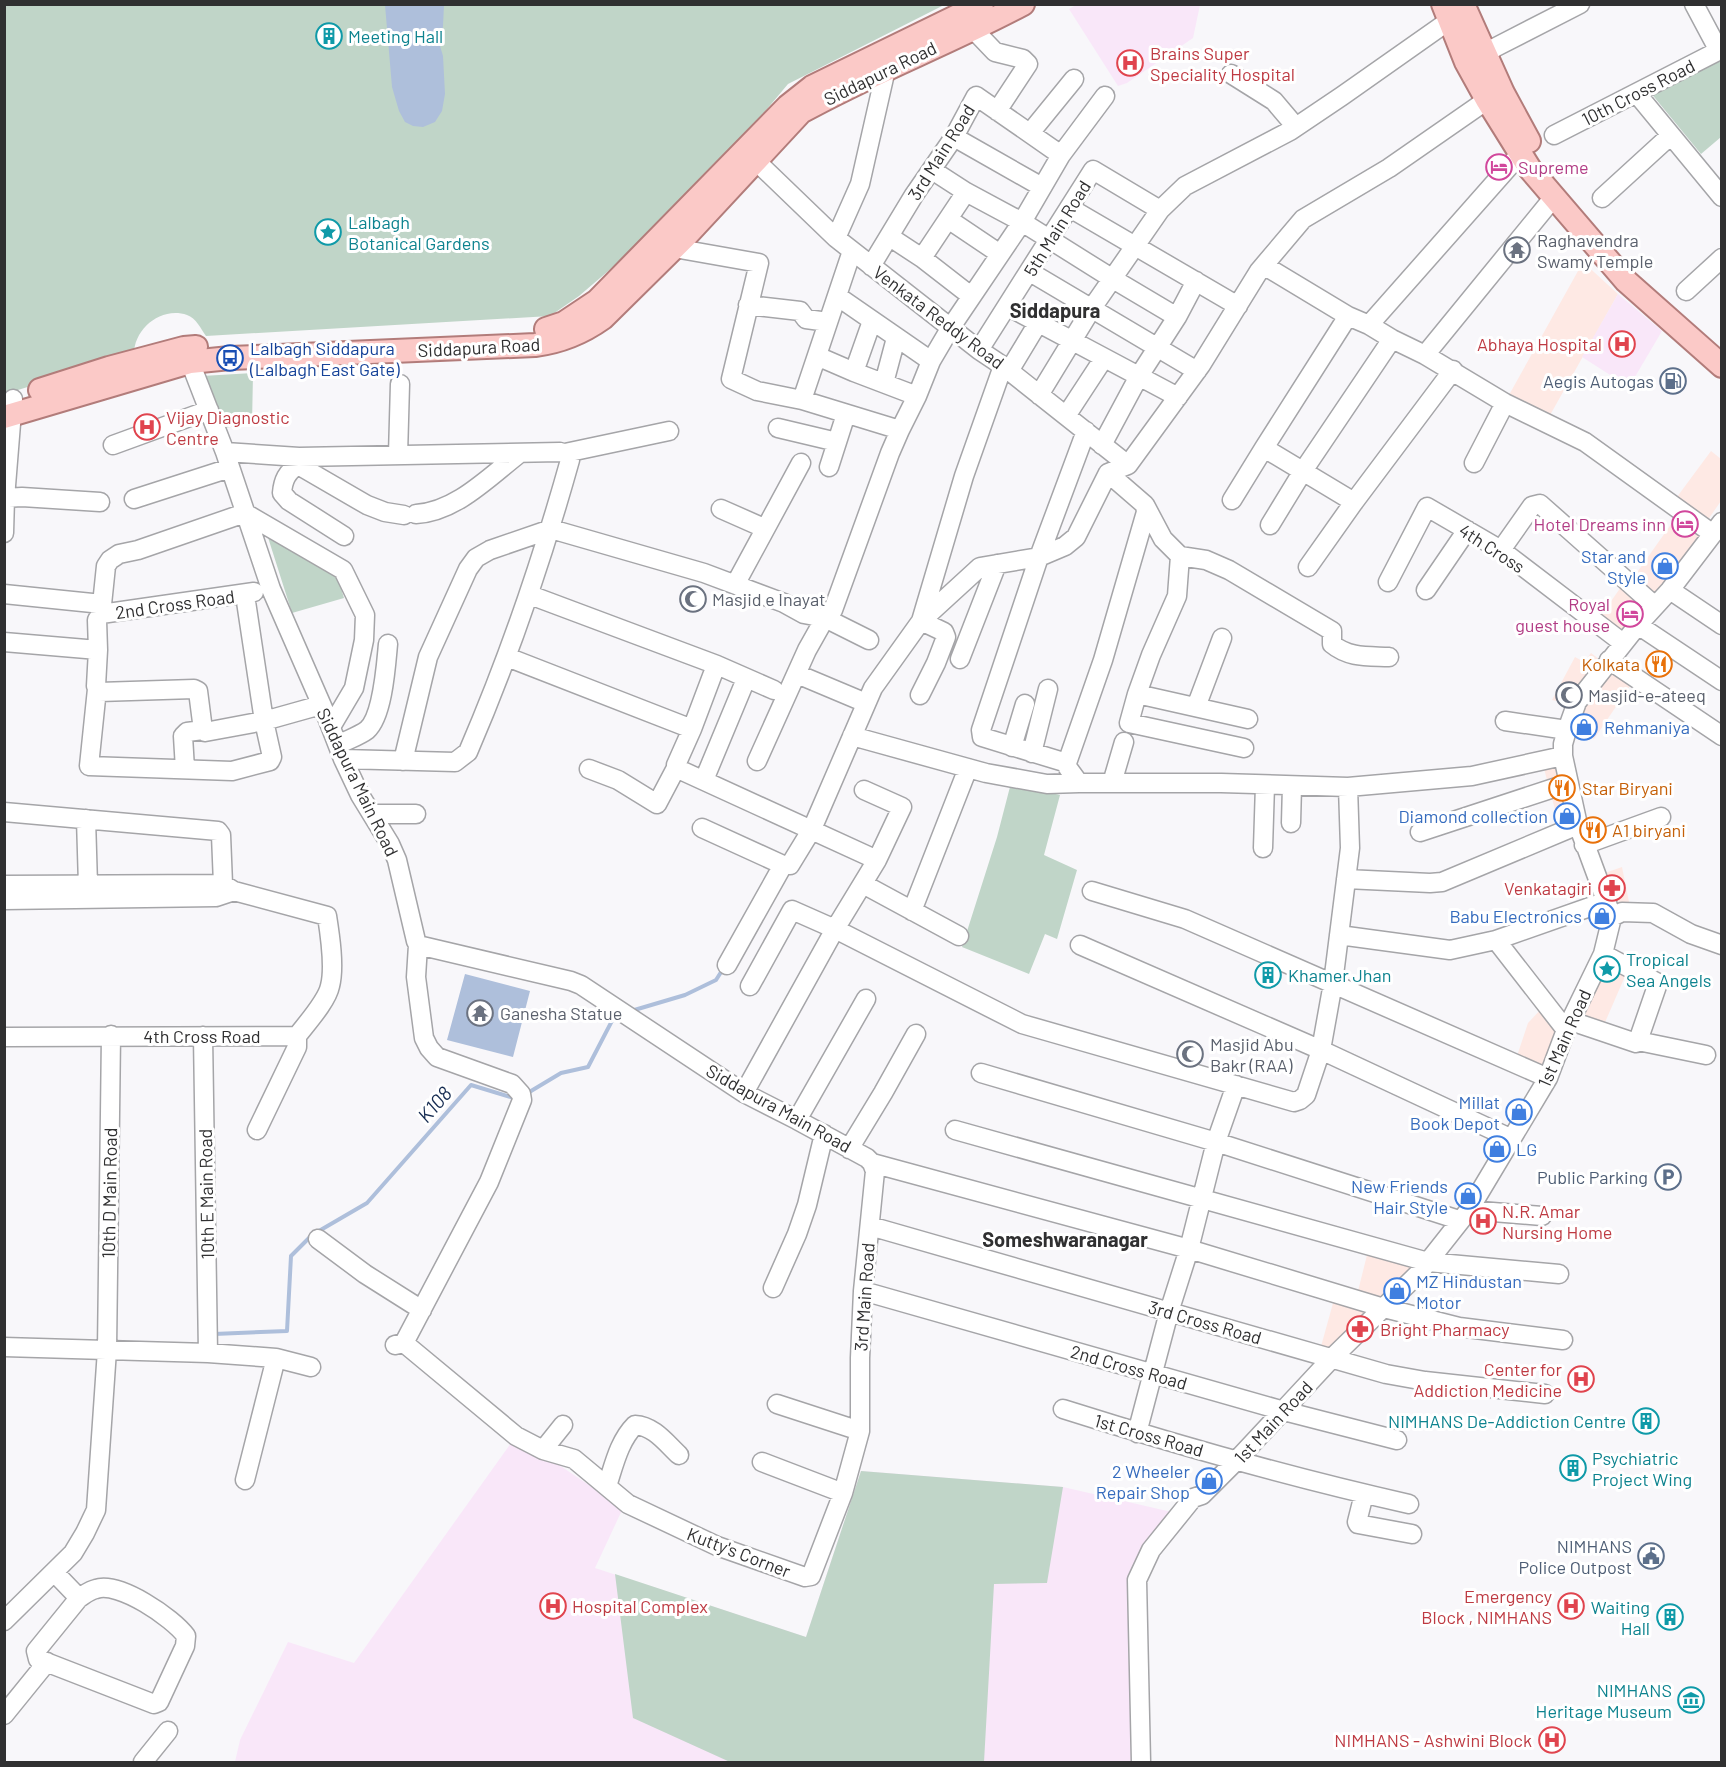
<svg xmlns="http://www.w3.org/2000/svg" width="1726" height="1767" font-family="Barlow,sans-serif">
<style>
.commercial{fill:#fee9e4}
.medical{fill:#f9e7f9}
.green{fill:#c0d5c8}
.water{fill:#aebfdb}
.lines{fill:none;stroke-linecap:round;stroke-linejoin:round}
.stream{stroke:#aebfdb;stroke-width:4}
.minor-casing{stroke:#a5a5a8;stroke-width:21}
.major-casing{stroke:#b27c7a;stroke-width:26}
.minor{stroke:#fff;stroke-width:18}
.major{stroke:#fbc9c7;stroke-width:22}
.labels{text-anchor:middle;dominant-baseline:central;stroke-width:6;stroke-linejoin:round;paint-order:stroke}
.culture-label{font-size:18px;fill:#0d838f;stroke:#fff;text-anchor:start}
.health-label{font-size:18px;fill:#be3a42;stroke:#fff;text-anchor:start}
.street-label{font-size:18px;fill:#303031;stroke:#fff}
.hotel-label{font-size:18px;fill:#b23c85;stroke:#fff;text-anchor:end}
.worship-label{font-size:18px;fill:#5b616d;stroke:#fff;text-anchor:start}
.transit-label{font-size:18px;fill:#164399;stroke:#fff;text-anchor:start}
.service-label{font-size:18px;fill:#4e5e75;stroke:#fff;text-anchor:end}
.shop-label{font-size:18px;fill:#366cbe;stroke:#fff;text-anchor:end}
.food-label{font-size:18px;fill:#c56008;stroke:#fff;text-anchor:start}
.neighbourhood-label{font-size:20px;font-weight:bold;fill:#303031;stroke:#fff}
.water-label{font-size:20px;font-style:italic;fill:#152b51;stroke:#fff}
</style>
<rect width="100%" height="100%" fill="#f8f7fa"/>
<path class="commercial" d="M1583,262L1618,294L1549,417L1509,395Z
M1711,451L1721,459V501L1705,524L1674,501Z
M1679,513L1708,533L1655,602L1631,581Z
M1623,584L1650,606L1623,638L1598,620Z
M1591,653L1603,662L1570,704L1552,700L1575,657L1584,662Z
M1613,669L1632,683L1594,739L1575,729L1579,714Z
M1558,762L1572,823L1560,828L1543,765Z
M1622,867L1631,912L1616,916L1602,874Z
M1607,956L1629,967L1603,1027L1579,1018Z
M1542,1008L1563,1031L1547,1075L1516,1059L1528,1023Z
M1368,1251L1421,1265L1383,1303L1357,1295Z
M1335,1296L1377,1308L1332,1352L1320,1350Z"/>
<path class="medical" d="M1076,5V4L1200,5L1193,38L1127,83L1118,86L1069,9Z
M1618,294L1662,331L1629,387L1582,357Z
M516,1436L623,1508L595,1568L806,1637L861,1471L1063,1487L1176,1513L1133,1576L1137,1762H235L240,1740L288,1642L354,1663Z"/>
<path class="green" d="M5,5H944L788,84L698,191L607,272L579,296L550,316L206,336C201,329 196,318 187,315C161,306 134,329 134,354L5,394Z
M1721,52V137L1701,154L1650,92Z
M253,373L252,425L221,428L202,376Z
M265,528L334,565L344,598L292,613Z
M1011,783L1060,795L1044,855L1077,870L1057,939L1045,934L1029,974L962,947L997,837Z
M861,1471L1063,1487L1047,1583L994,1584L984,1762H730L633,1718L615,1574L806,1637Z"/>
<path class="water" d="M385,5H444L443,26L440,46L443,56L445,94L442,111L435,122L423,127L413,126L405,122L399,111L392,87Z
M465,974L530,991L513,1057L447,1040Z"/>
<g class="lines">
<path class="stream" d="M631,1011L685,995L716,980L723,969
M526,1094L561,1073L588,1067L615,1015
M214,1334L287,1331L291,1256L312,1235L367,1203L471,1085L517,1099"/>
<g class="minor-casing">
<path id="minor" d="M1694,4L1719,51
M973,29L995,52L1023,59L1028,64L997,111
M1486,54L1496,47L1580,4
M1231,74L1274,101L1296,127
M1637,94L1722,197
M1030,133L1074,79
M1554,135L1722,49
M954,137L1042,187
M756,161L836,238L979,350L1003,366L1128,465
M932,170L966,192L1022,222L1113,279L1177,317
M1602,198L1671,135
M1070,208L1238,306
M948,219L1000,254
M890,237L922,258L971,296
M836,238L860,184L886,69L883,59
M666,240L674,248L759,263L731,379L757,391L802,400
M852,251L802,400L900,430
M922,258L966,192
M871,266L914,195L954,137L976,96L1061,155
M1265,266L1348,316L1369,325L1392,339L1425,355L1505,403L1585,442L1713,534
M1030,272L1197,371
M1686,291L1722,258
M837,296L931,361
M748,305L800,311L806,319L828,322
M1007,306L1178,397
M1369,325L1521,153
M185,349L225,452L271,589L326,715L343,759L360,795L390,844L397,860L416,941L418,945L571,981L581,985L744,1093L797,1120L867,1158L872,1163L1189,1249L1384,1308L1459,1327L1563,1340
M979,350L1093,170L1160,210L1185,186L1290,131L1342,96L1450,20
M1425,355L1554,197
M817,356L854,372L917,396
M1009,371L1038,323
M854,372L872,321
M884,383L896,338
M1039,395L1092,308L1160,210
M1066,416L1104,358
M778,428L837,442
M1086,431L1039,557L981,730L982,737L1067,763L1068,768L1079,783H1221L1348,787
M113,445L209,410
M1102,445L1139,376L1177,317L1196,281
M1264,448L1354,502
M225,452L299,457L560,452C566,453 568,455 570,460C542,560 509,657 468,752L455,762L343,759
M565,453L669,431
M398,455L400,384
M294,457L298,465L367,505L385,512L404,515
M1474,463L1505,403
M298,465C287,472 283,480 282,493L289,501L344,536
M829,467L846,414
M4,498L22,497L100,502
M134,499L230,468
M1232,500L1264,448L1348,316
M1145,505L1163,539L1180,556L1177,596L1151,655L1137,694L1129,723L1244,748
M721,509L764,528
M416,514C456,512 490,476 520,453
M1270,525L1303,471L1392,339
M4,533L5,498L13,399
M1501,550L1532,506L1540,504L1655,606
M1180,556L1206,560L1229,570L1332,631V644C1349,658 1367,656 1389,657
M1308,567L1354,502L1453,370
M1388,582L1427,507L1501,550L1623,643
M736,583L801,463
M1426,590L1467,530
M1670,590L1722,625
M4,594L102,604
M530,595L717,665L774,690
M101,614L106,566L110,560L119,554L138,550L245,513L343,570L365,615L364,640L354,688L331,727
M1638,625L1722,681
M4,642L98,650L97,620L101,614L254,592
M98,650L96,686L99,692L194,689L198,691L203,730L205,732L264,721L321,705
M507,657L692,729
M960,659L997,564
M1609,660L1722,736
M797,674L866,703
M97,689L89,766L232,771L270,761L272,757L264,721L245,595
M1137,694L1248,719
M920,695L936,663L946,637L944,632L921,621L964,476L1003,366
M1196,707L1222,638
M1505,721L1567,730
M852,736L986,773L1047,784L1079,783
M338,745C347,740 359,736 367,730C383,716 386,665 388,644
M1012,747L1025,704
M1032,753L1048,689
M403,761L428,657L468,569L476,558L490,550L551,529L704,573L784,603L804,614L825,618L833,610L890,453L900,430L917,396L931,361L951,327L1022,222L1061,155L1105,96
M757,761L807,650L825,618L869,640
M1067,763L1103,660L1146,512L1145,505L1108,473
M676,768L877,860L835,929L1022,1024L1294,1102L1300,1100L1306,1095L1321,1050L1512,1139
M185,769L183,736L187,732L203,730
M589,769L618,780L657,804L676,768V765L692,729L715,668
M704,780L746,679
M1112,783L1124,742
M864,790L902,807L877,860
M4,812L218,831L221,835L223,884
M372,814H416
M86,819L88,885
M1291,823L1292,786
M702,828L783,865H790L812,829L873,688L921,621L980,567L1039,557L1065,546L1076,537L1108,473L1128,465L1201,365L1259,271L1303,219L1389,168L1487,100
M1420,832L1569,783
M1584,845L1661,817
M1263,848L1265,785
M1346,879L1430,883L1442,882L1578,825
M863,884L959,936
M4,885L223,884L234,891L327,916C330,935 335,967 330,986C327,1001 307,1023 297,1036
M1092,891L1185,919L1548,1078
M4,900L216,897L234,891
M912,911L968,768
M1612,917L1622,912L1653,913L1691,934L1722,945
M1339,935L1450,950L1496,940
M1080,945L1321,1050L1333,983L1350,848L1348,787L1472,776L1563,756
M1603,954L1658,983L1638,1041
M727,965L783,865
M1571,1021L1636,1043L1638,1041L1706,1055
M1566,1030L1496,940L1607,901
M203,1036L208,1353
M4,1037L297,1036V1047L257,1130
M981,1073L1216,1142L1459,1220
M744,1093L835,929L792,910L750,986
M797,1120L866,999
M955,1130L1428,1262L1559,1274
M849,1149L883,1093L916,1034
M1469,1210L1542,1216
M870,1226L1386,1374L1425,1381L1545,1394
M318,1239L365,1274L422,1310
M773,1288L797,1234L807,1205L824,1134
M863,1291L1284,1411L1397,1440
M404,1343L516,1436L543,1450L574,1459L628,1504L717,1546L805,1577L811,1576L843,1493L860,1431V1358L863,1291L875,1171L872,1163
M395,1345L404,1343L489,1182L522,1100L521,1094L512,1084L437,1057L429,1048L424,1038L416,977L418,945
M4,1347L208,1353L276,1358L311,1367
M777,1404L860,1431
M1063,1409C1177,1445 1293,1478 1409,1504
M1137,1433L1169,1312L1189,1249L1216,1142L1236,1085
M543,1450L563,1425
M762,1462L843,1493
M245,1480L276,1358
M607,1486C614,1465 619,1441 635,1425C654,1426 666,1443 679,1455
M1364,1494L1357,1522L1358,1524L1412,1534
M54,1572L79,1598L36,1651L38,1659L154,1704L159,1702L185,1646L186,1636C173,1618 119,1581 96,1589C90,1590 84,1595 79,1598
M4,1621L73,1553L85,1533L96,1510L107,1350L111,1035
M4,1715L47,1662
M143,1762L168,1731
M1141,1762L1137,1580L1151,1550L1193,1498L1202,1495L1237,1460L1332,1358L1420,1272L1469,1210L1548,1078L1566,1030L1603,954L1612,917L1578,825L1563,756V744L1567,730L1577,702L1638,625L1670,590L1722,522"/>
</g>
<g class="major-casing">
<path id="major" d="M1443,4L1466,62L1487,100L1530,169L1626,281L1722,366
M1463,4L1503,93L1529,141
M546,329L564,323L597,301L788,106L812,87L982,4
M40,390L109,368L184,348L196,347
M4,417L190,362L230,358L535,345C560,342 582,333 603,318L684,238L801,112C873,72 950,43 1023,4"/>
</g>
<use href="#minor" class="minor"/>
<use href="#major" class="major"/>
</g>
<defs>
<g id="building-ring" transform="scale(1.35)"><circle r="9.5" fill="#fff" stroke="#0f9aa8" stroke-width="1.5"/><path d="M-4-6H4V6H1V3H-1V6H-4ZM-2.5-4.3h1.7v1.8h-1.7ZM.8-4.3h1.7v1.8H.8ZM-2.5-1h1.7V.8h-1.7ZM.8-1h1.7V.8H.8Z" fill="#0f9aa8"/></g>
<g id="hospital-ring" transform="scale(1.35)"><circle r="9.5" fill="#fff" stroke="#e0444e" stroke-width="1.5"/><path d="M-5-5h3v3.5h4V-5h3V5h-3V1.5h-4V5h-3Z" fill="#e0444e"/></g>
<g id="hotel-ring" transform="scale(1.35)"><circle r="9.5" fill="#fff" stroke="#d1479c" stroke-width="1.5"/><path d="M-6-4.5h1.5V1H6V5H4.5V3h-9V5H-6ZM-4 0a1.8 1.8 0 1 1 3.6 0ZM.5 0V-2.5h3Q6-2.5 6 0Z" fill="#d1479c"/></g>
<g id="sight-ring" transform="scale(1.35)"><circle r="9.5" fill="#fff" stroke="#0f9aa8" stroke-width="1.5"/><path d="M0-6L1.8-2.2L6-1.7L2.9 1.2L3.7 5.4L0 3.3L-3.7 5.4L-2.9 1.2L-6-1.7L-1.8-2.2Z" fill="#0f9aa8"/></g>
<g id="temple-ring" transform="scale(1.35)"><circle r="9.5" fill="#fff" stroke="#6b7280" stroke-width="1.5"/><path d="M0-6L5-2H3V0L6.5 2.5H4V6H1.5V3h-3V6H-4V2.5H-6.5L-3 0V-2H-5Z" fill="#6b7280"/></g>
<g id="bus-ring" transform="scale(1.35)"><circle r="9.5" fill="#fff" stroke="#1a4fb4" stroke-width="1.5"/><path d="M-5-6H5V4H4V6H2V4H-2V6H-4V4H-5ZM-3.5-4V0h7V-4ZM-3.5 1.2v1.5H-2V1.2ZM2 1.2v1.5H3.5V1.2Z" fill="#1a4fb4"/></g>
<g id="fuel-ring" transform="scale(1.35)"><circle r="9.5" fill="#fff" stroke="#5c6f8a" stroke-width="1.5"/><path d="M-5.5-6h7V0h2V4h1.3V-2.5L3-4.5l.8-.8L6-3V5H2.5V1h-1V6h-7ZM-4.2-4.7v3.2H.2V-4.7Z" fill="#5c6f8a"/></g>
<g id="shop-ring" transform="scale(1.35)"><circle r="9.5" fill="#fff" stroke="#3f7fe0" stroke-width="1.5"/><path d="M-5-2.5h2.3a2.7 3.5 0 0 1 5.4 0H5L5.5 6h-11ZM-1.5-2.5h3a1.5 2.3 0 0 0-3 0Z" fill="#3f7fe0"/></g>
<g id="mosque-ring" transform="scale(1.35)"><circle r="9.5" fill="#fff" stroke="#6b7280" stroke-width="1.5"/><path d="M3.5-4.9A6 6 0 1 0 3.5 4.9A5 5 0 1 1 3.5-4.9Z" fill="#6b7280"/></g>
<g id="restaurant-ring" transform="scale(1.35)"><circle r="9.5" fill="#fff" stroke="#e8710a" stroke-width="1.5"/><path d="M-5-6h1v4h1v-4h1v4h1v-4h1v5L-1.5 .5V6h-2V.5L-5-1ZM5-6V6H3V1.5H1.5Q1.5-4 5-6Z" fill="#e8710a"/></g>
<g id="pharmacy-ring" transform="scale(1.35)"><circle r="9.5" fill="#fff" stroke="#e0444e" stroke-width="1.5"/><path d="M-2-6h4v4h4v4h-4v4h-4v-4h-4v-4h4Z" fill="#e0444e"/></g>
<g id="parking-ring" transform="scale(1.35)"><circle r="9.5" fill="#fff" stroke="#5c6f8a" stroke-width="1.5"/><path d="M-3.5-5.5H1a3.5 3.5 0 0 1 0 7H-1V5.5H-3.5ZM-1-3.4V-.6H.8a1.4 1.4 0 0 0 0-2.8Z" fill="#5c6f8a"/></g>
<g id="civic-ring" transform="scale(1.35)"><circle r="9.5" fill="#fff" stroke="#5c6f8a" stroke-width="1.5"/><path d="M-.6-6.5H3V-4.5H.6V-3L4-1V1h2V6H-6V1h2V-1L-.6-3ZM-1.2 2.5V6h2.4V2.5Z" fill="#5c6f8a"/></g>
<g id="museum-ring" transform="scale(1.35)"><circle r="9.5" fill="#fff" stroke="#0f9aa8" stroke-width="1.5"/><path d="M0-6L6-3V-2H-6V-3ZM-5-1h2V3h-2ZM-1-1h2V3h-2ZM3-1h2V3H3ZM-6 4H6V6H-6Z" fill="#0f9aa8"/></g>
</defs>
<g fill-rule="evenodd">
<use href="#building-ring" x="329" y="36"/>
<use href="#hospital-ring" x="1130" y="63"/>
<use href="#hotel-ring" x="1499" y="167"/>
<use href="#sight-ring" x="328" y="232"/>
<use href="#temple-ring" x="1517" y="250"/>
<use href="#hospital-ring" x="1622" y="344"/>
<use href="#bus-ring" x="230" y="358"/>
<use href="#fuel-ring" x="1673" y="381"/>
<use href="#hospital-ring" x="147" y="427"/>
<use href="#hotel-ring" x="1685" y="524"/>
<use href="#shop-ring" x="1665" y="566"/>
<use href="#mosque-ring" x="693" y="599"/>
<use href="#hotel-ring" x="1630" y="614"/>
<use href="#restaurant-ring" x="1659" y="664"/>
<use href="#mosque-ring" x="1569" y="695"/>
<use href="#shop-ring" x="1584" y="727"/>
<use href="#restaurant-ring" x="1562" y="788"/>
<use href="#shop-ring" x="1567" y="816"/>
<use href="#restaurant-ring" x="1593" y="830"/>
<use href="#pharmacy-ring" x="1612" y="888"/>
<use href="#shop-ring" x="1602" y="916"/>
<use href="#sight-ring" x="1607" y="969"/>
<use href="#building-ring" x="1268" y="975"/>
<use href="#temple-ring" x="480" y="1013"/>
<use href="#mosque-ring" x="1190" y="1054"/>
<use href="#shop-ring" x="1519" y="1112"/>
<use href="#shop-ring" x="1497" y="1149"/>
<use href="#parking-ring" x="1668" y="1177"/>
<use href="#shop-ring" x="1468" y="1196"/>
<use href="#hospital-ring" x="1483" y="1221"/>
<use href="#shop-ring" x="1397" y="1291"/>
<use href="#pharmacy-ring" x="1360" y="1329"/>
<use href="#hospital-ring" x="1581" y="1379"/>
<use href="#building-ring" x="1646" y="1421"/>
<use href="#building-ring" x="1573" y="1468"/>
<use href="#shop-ring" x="1209" y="1481"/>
<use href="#civic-ring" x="1651" y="1556"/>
<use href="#hospital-ring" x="553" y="1606"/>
<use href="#hospital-ring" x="1571" y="1606"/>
<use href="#building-ring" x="1670" y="1617"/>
<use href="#museum-ring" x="1691" y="1700"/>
<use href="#hospital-ring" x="1552" y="1740"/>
</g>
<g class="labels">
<g class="culture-label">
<text x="348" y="36">Meeting Hall</text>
<text x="348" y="222">Lalbagh<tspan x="348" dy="21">Botanical Gardens</tspan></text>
<text x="1626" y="959">Tropical<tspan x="1626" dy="21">Sea Angels</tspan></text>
<text x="1288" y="975">Khamer Jhan</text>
<text x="1626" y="1421" text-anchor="end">NIMHANS De-Addiction Centre</text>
<text x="1592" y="1458">Psychiatric<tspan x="1592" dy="21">Project Wing</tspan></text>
<text x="1650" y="1607" text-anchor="end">Waiting<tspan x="1650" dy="21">Hall</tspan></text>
<text x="1672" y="1690" text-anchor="end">NIMHANS<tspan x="1672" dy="21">Heritage Museum</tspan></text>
</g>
<g class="health-label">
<text x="1150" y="53">Brains Super<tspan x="1150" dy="21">Speciality Hospital</tspan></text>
<text x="1602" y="344" text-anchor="end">Abhaya Hospital</text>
<text x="166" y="417">Vijay Diagnostic<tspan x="166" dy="21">Centre</tspan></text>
<text x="1592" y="888" text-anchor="end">Venkatagiri</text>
<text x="1502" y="1211">N.R. Amar<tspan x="1502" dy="21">Nursing Home</tspan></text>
<text x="1380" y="1329">Bright Pharmacy</text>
<text x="1562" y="1369" text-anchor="end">Center for<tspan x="1562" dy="21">Addiction Medicine</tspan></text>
<text x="1552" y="1596" text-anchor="end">Emergency<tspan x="1552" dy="21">Block , NIMHANS</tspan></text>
<text x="572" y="1606">Hospital Complex</text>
<text x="1532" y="1740" text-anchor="end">NIMHANS - Ashwini Block</text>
</g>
<g class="street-label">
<text transform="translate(880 73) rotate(-26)">Siddapura Road</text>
<text transform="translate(1638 92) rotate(-27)">10th Cross Road</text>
<text transform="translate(941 152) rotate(-58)">3rd Main Road</text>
<text transform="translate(1057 228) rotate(-58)">5th Main Road</text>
<text transform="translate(939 317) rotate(37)">Venkata Reddy Road</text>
<text transform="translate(479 347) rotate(-3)">Siddapura Road</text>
<text transform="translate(1492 548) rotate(33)">4th Cross</text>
<text transform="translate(175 604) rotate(-8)">2nd Cross Road</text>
<text transform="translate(358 782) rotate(64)">Siddapura Main Road</text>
<text x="202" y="1036">4th Cross Road</text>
<text transform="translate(1564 1038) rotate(-66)">1st Main Road</text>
<text transform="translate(779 1108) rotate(29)">Siddapura Main Road</text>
<text transform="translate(109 1193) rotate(-89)">10th D Main Road</text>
<text transform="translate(206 1194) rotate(-91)">10th E Main Road</text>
<text transform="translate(864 1297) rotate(-86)">3rd Main Road</text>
<text transform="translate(1205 1322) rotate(16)">3rd Cross Road</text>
<text transform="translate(1129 1367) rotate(16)">2nd Cross Road</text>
<text transform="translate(1273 1422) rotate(-47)">1st Main Road</text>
<text transform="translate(1149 1435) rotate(16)">1st Cross Road</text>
<text transform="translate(739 1552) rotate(21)">Kutty's Corner</text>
</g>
<g class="hotel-label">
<text x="1518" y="167" text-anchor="start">Supreme</text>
<text x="1666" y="524">Hotel Dreams inn</text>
<text x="1610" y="604">Royal<tspan x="1610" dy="21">guest house</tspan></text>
</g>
<g class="worship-label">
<text x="1537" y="240">Raghavendra<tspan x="1537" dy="21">Swamy Temple</tspan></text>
<text x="712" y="599">Masjid e Inayat</text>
<text x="1588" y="695">Masjid-e-ateeq</text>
<text x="500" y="1013">Ganesha Statue</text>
<text x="1210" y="1044">Masjid Abu<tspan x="1210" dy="21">Bakr (RAA)</tspan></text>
</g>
<g class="transit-label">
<text x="250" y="348">Lalbagh Siddapura<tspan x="250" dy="21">(Lalbagh East Gate)</tspan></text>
</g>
<g class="service-label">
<text x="1654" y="381">Aegis Autogas</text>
<text x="1648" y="1177">Public Parking</text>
<text x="1632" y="1546">NIMHANS<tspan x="1632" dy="21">Police Outpost</tspan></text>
</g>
<g class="shop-label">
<text x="1646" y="556">Star and<tspan x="1646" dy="21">Style</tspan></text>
<text x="1604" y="727" text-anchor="start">Rehmaniya</text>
<text x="1548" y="816">Diamond collection</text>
<text x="1582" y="916">Babu Electronics</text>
<text x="1500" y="1102">Millat<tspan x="1500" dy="21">Book Depot</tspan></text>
<text x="1516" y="1149" text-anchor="start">LG</text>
<text x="1448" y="1186">New Friends<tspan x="1448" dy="21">Hair Style</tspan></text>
<text x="1416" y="1281" text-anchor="start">MZ Hindustan<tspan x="1416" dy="21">Motor</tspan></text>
<text x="1190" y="1471">2 Wheeler<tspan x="1190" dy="21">Repair Shop</tspan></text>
</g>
<g class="food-label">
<text x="1640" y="664" text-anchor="end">Kolkata</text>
<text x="1582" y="788">Star Biryani</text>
<text x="1612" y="830">A1 biryani</text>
</g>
<g class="neighbourhood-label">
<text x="1055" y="310">Siddapura</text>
<text x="1065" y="1239">Someshwaranagar</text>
</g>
<g class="water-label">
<text transform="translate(434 1104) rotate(-49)">K108</text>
</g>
</g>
<rect width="1726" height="1767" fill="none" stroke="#303031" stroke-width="12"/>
</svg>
